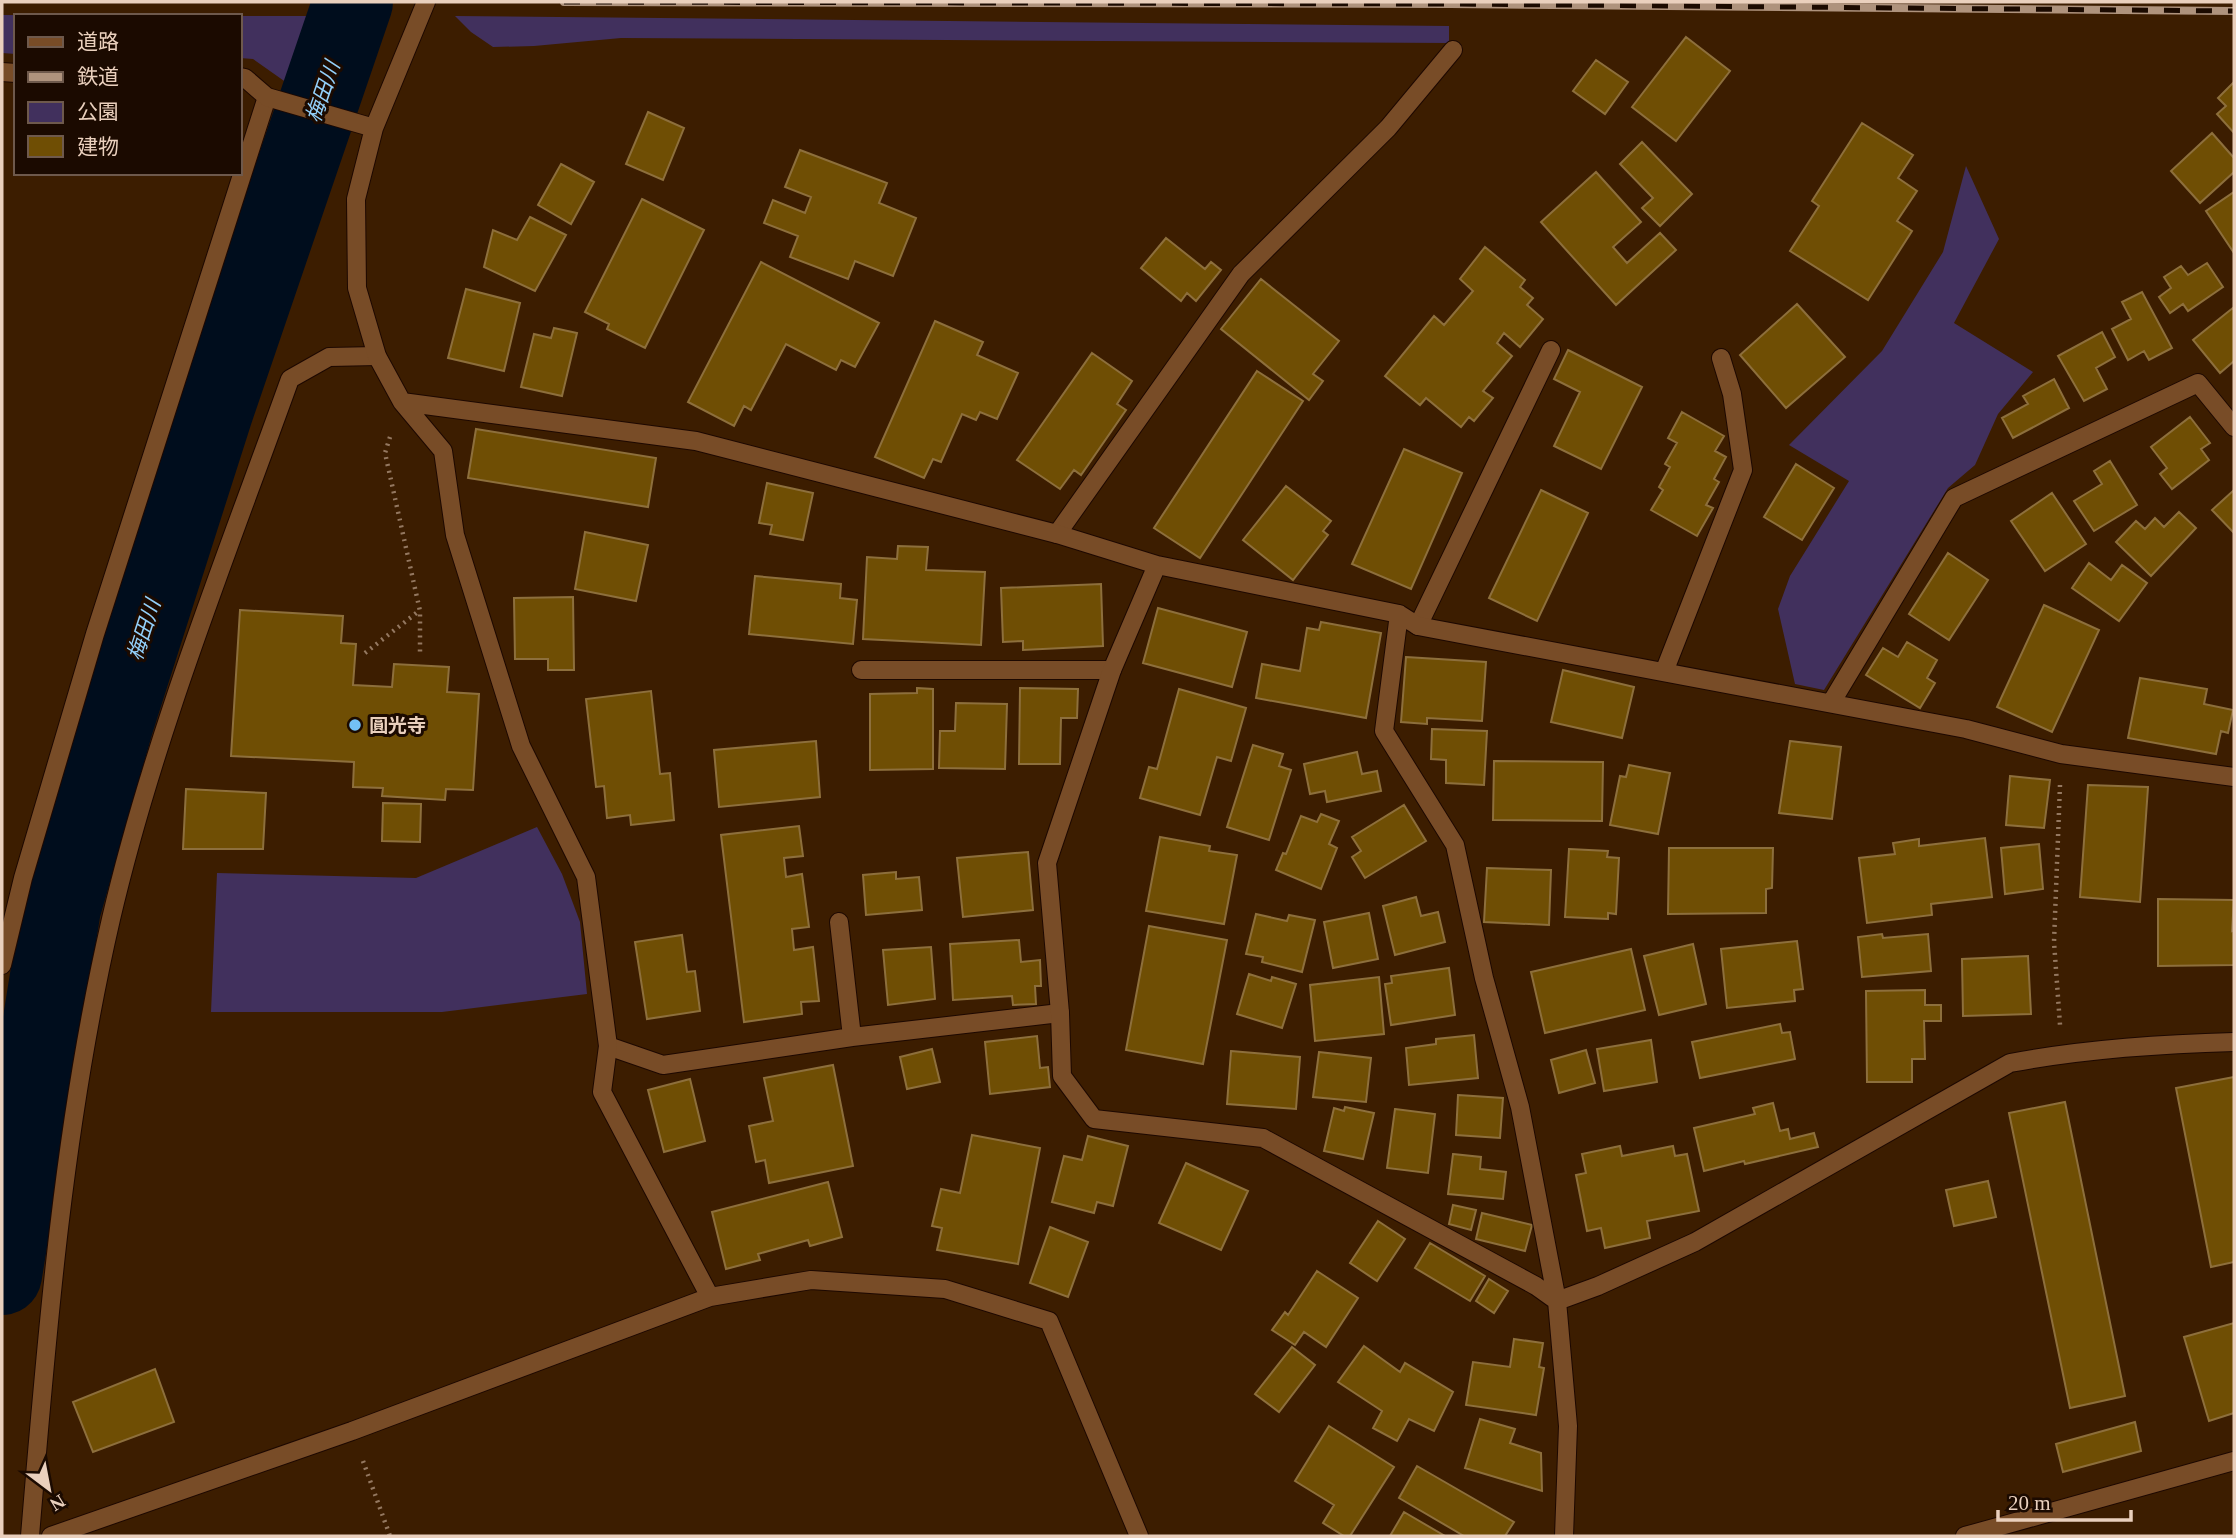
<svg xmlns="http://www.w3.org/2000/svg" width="2236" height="1538" font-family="'Times New Roman','Noto Sans JP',serif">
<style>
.green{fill:#41305d}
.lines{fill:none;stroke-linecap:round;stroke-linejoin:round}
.river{stroke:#000d1d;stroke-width:80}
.building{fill:#6f4e04;stroke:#8d6f3c;stroke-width:2}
.lane-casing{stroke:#1d0800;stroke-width:20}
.street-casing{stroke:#1d0800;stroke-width:20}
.path{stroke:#947860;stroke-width:4.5;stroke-dasharray:2 5;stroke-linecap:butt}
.lane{stroke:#784c27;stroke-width:18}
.street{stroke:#784c27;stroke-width:18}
.rail-casing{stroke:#af937d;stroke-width:8}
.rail{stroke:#1b0a00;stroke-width:5;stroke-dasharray:16;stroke-linecap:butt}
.poi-dot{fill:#73c1f5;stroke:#1b0a00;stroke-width:2.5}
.labels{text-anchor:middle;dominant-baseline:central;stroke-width:6;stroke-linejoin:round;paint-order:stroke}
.poi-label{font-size:19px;font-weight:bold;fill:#ead0bd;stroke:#1b0a00;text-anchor:start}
.water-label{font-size:21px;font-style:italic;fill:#93d0fa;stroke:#1b0a00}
</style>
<rect width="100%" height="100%" fill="#3c1d00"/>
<path class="green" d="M2,15L207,16H16V54L2,53Z
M240,16H310L287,83L253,59L240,58Z
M455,16L1449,26V43L621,38L534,46L493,47L471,32Z
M1966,166L1999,239L1954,323L2033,372L1998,414L1975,465L1948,488L1824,690L1795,684L1778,609L1790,576L1849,481L1789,445L1882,351L1943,252Z
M537,827L562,874L580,922L587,994L442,1012H211L217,873L416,878Z"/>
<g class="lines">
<path class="river" d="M2,1275L61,908L114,722L213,412L353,2"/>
</g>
<path class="building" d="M1686,37L1730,71L1676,141L1632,107Z
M1596,60L1628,82L1605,114L1573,91Z
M2234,82V133L2217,114L2226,106L2218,98Z
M648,112L684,128L663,180L626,164Z
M1862,123L1913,155L1898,178L1917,191L1897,221L1912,231L1868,300L1790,251L1819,206L1812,201Z
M2212,133L2234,158V172L2200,203L2171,171Z
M1642,142L1692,194L1660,226L1642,208L1653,198L1620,164Z
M800,150L887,183L879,203L916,218L893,276L855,261L848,279L790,257L798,236L764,223L773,200L805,213L811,197L785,187Z
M561,164L594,182L571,224L538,205Z
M1596,172L1641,222L1613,247L1627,263L1660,233L1676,250L1616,305L1541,222Z
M2234,192V253L2206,211Z
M642,199L704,230L645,348L607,329L609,324L585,312Z
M530,217L566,235L535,291L484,267L493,230L517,240Z
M1166,238L1205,269L1211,262L1221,270L1196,301L1187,293L1181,301L1141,268Z
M1485,247L1525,280L1520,287L1533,298L1527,305L1543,319L1520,347L1504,333L1497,343L1512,356L1483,391L1493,398L1474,421L1469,417L1461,427L1426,398L1420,405L1385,376L1434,316L1444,325L1473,291L1460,279Z
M761,262L879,323L855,367L841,360L836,370L786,344L751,410L744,406L734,426L688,402Z
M2207,263L2223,287L2188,311L2183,304L2170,313L2159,297L2171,288L2164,277L2181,266L2188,275Z
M1261,279L1339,341L1313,374L1323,381L1309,400L1221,329Z
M466,289L520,303L504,371L448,358Z
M2142,292L2172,348L2149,360L2144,351L2128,360L2112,329L2131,319L2122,302Z
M1797,304L1845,357L1786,408L1740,355Z
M2234,307V361L2220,373L2193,340Z
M935,321L983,342L977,355L1018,373L997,419L980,412L976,420L962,414L941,462L933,459L924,478L875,457Z
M554,328L577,333L562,396L521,387L534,334L551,338Z
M2102,332L2115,357L2096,368L2107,389L2084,401L2058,356Z
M1568,350L1642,387L1601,469L1554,446L1580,392L1554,379Z
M1092,353L1132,381L1117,404L1126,410L1081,475L1074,470L1060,489L1017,460Z
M1257,371L1303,401L1200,558L1154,528Z
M2054,379L2069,408L2013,438L2002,418L2028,404L2023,396Z
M1682,412L1724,436L1715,451L1726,457L1714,479L1719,482L1706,505L1713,508L1697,536L1651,510L1663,490L1659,487L1670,467L1665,464L1677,443L1668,438Z
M2190,417L2210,443L2201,449L2209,460L2172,489L2160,474L2167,468L2151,447Z
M476,429L656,458L648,507L468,478Z
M1404,449L1462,473L1411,589L1352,564Z
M2110,461L2137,505L2094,531L2074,501L2102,484L2094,471Z
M1796,464L1834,488L1802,540L1764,517Z
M767,483L813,493L803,540L770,534L772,525L759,523Z
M1286,486L1331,521L1323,531L1328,535L1293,580L1243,540Z
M1541,490L1588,513L1537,621L1489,598Z
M2234,490V533L2212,510Z
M2052,493L2086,544L2045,571L2011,521Z
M2179,512L2196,528L2151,576L2116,542L2136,521L2145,529L2155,518L2164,527Z
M585,532L648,545L636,601L575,589Z
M898,546L928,547L926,570L985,572L981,645L863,639L867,557L897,559Z
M1948,553L1988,580L1949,640L1909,614Z
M2089,563L2111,580L2122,565L2147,583L2119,621L2072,588Z
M755,576L841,584L840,598L857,600L853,644L749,634Z
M1101,584L1103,646L1023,650V641L1003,642L1001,588Z
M573,597L574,670H548V659H515L514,598Z
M2044,605L2099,630L2052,732L1997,707Z
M1158,608L1247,632L1232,687L1143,663Z
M240,610L343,616L341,643L356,644L353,685L392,687L394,664L449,667L447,692L479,694L473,790L446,789L445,800L382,796L383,788L353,787L354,762L231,756Z
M1321,622L1381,633L1366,718L1256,698L1262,664L1300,671L1307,628L1319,630Z
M1907,642L1937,660L1927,678L1935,683L1920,708L1866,675L1883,648L1898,657Z
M1406,657L1486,662L1482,721L1427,718V724L1401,722Z
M1563,670L1634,687L1622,738L1551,722Z
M2140,678L2207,689L2204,704L2233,710L2228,733L2221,731L2216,754L2128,738Z
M917,688L933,689V769L870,770V694L917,693Z
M1020,688L1078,689L1077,718H1061L1060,764H1019Z
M1179,689L1246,708L1231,761L1217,757L1200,815L1140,798L1149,767L1157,769Z
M651,691L660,774L670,773L674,820L631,825L630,815L607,818L604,786L596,787L586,699Z
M956,703L1007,704L1005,769L939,768L940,731H955Z
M1432,729L1487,731L1484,785L1446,783V760L1431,759Z
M816,741L820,797L719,807L714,750Z
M1790,741L1841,747L1832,819L1779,813Z
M1253,745L1283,754L1279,766L1291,770L1269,840L1227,827Z
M1357,752L1362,774L1377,771L1381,791L1327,802L1325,791L1310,794L1304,764Z
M1494,761L1603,762L1602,821L1493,820Z
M1629,765L1670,773L1658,834L1610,825L1620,776L1626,777Z
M2010,776L2050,780L2044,828L2006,825Z
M2088,785L2148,787L2140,902L2080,897Z
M186,789L266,793L263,849H183Z
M383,803L421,804L420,842L382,841Z
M1404,805L1426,841L1365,878L1352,857L1361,851L1352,837Z
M1321,814L1339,821L1329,844L1337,848L1321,889L1276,870L1283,853L1286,854L1301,816L1317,822Z
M799,826L803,856L784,858L786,877L802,874L809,927L792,929L794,950L813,947L819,1001L801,1002L802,1014L744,1022L721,835Z
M1160,837L1210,846L1209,851L1237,855L1224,924L1146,911Z
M1985,838L1992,897L1931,904L1932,915L1867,923L1859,858L1895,854L1893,843L1919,839V846Z
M2039,844L2043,889L2005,894L2001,848Z
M1669,848H1773L1772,888L1766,889V913L1668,914Z
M1569,849L1608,851L1607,857L1619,858L1616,914L1608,913V919L1565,917Z
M1028,852L1033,910L963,917L957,858Z
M1487,868L1551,870L1549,925L1484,922Z
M896,872V879L919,877L922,910L866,915L863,875Z
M1416,897L1421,916L1438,912L1445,942L1395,955L1383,906Z
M2158,899L2234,900L2232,931L2234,930V965L2158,966Z
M1369,913L1378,959L1333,968L1324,922Z
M1256,914L1287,921L1289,915L1315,920L1302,972L1262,962L1263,957L1246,954Z
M1149,926L1227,940L1203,1064L1126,1050Z
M1882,934L1883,938L1928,934L1931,971L1862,977L1858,937Z
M682,935L687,972L695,971L700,1011L647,1019L635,942Z
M1019,940L1021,962L1040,960L1041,986H1035L1036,1004L1013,1005L1012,996L953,1000L950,944Z
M1797,941L1803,989L1794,990L1795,1001L1727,1008L1721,949Z
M1693,944L1706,1004L1659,1015L1644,956Z
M931,947L935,999L888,1005L883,950Z
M1631,949L1645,1010L1545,1033L1531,972Z
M2028,956L2031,1014L1963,1016L1962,959Z
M1449,968L1455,1015L1391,1025L1385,984L1392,983L1391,976Z
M1249,974L1271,981L1272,977L1296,984L1282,1028L1237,1014Z
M1379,977L1384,1034L1315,1041L1310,985Z
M1925,990V1005H1941V1021H1924L1925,1059H1912V1082H1867L1866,991Z
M1780,1024L1782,1033L1790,1032L1795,1059L1700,1078L1692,1042Z
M1474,1035L1478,1078L1409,1085L1406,1048L1436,1044V1039Z
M1037,1036L1040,1068L1048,1067L1050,1087L990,1094L985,1042Z
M1651,1040L1657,1082L1604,1091L1597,1049Z
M932,1049L940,1082L907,1089L900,1057Z
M1586,1050L1595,1083L1559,1093L1551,1060Z
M1231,1051L1300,1057L1296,1109L1227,1104Z
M1319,1052L1371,1058L1366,1102L1313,1097Z
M833,1065L853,1166L769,1183L765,1160L756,1162L749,1126L773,1121L764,1078Z
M2234,1077V1262L2211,1267L2176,1088Z
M690,1079L705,1141L664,1152L648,1090Z
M1458,1095L1503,1098L1500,1138L1456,1135Z
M2065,1102L2125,1396L2070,1408L2009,1113Z
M1773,1103L1780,1131L1788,1129L1790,1139L1814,1133L1818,1147L1745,1164L1744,1161L1704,1171L1694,1128L1755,1114L1753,1108Z
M1345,1107L1374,1113L1363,1159L1324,1151L1334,1108L1344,1111Z
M1395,1109L1435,1114L1428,1173L1387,1168Z
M972,1135L1040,1148L1018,1264L937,1250L942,1228L932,1226L941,1189L960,1193Z
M1088,1136L1128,1146L1113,1206L1097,1202L1094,1213L1052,1202L1064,1156L1082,1160Z
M1620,1146L1622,1156L1673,1146L1675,1156L1687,1154L1699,1211L1647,1221L1650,1238L1605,1248L1601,1228L1587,1231L1576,1175L1586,1173L1582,1154Z
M1453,1154L1481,1157L1480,1169L1506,1172L1503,1199L1448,1194Z
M1186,1163L1248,1191L1221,1250L1159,1223Z
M1988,1181L1996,1217L1954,1226L1946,1190Z
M828,1182L842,1237L810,1246L808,1240L758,1254L760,1260L726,1269L712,1212Z
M1453,1205L1476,1210L1471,1230L1449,1224Z
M1482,1213L1532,1225L1525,1251L1476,1239Z
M1378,1221L1405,1239L1377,1281L1350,1263Z
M1050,1227L1088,1242L1068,1297L1030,1283Z
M1430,1243L1485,1276L1470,1301L1415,1268Z
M1317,1271L1358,1298L1326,1347L1304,1332L1295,1345L1272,1330L1285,1312L1288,1315Z
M1489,1279L1508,1291L1494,1313L1476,1301Z
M2234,1323V1413L2209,1421L2184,1337Z
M1514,1339L1543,1343L1539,1367L1544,1368L1536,1415L1466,1405L1473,1362L1510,1367Z
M1364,1346L1400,1372L1405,1363L1453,1392L1434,1431L1409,1419L1397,1441L1373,1428L1382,1411L1338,1382Z
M1292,1347L1315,1365L1279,1412L1255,1394Z
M155,1369L174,1422L93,1452L73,1402Z
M1480,1419L1515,1429L1510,1443L1541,1453L1542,1491L1465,1468Z
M2135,1422L2141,1451L2063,1472L2056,1444Z
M1329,1426L1394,1467L1350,1536H1344L1323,1523L1334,1505L1295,1481Z
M1417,1466L1514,1522L1505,1536H1464L1399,1498Z
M1404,1512L1445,1536H1390Z"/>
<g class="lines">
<g class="lane-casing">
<path id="lane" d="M1057,534L1241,274L1388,128L1453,50
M1418,626L1551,350
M861,670H1112
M839,922L852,1037
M2,965L23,878L95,634L267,97
M608,1046L663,1065L852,1037L1060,1013
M30,1536C47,1329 64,1122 111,919C154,735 226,557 290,379L329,357L377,356"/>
</g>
<g class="street-casing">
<path id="street" d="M426,2L374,128L356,199L357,288L377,356L402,402L443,451L455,535L521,746L586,877L608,1046L602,1092L710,1297
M2,72L16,73
M240,77L245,78L267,97L374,128
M402,402L696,441L1057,534L1157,565L1399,614L1418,626L1966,729L2061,754L2234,777
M1157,565L1112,670L1047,863L1060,1013L1062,1076L1094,1119L1263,1138L1536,1286L1557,1301L1598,1286L1695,1242L2010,1063C2084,1049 2159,1044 2234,1042
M1399,614L1384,731L1455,845L1484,978L1520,1107L1557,1301L1568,1426L1564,1536
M1664,672L1743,470L1732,394L1721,358
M1831,703L1954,498L2198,383L2234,427
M51,1536L352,1431L710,1297L811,1280L945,1289L1049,1321L1139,1536
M1965,1536L2234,1461"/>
</g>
<path class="path" d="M390,437L385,453L420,611V655
M365,653L419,611
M2060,785L2054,942L2060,1025
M363,1461L390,1536"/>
<use href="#lane" class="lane"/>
<use href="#street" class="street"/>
<g class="rail-casing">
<path id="rail" d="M564,2L1450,4L2234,11"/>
</g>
<use href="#rail" class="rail"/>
</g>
<circle class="poi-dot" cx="355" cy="725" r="7"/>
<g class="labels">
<g class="poi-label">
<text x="369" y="725">圓光寺</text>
</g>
<g class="water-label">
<text transform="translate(323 92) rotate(-71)">梅田川</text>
<text transform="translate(144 630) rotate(-72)">梅田川</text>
</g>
</g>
<rect width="2236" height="1538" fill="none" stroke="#ead0bd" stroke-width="7"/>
<rect x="14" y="14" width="228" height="161" fill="#1b0a00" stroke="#6e594c" stroke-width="2"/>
<rect x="28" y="37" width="35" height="10" fill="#784c27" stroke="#6e594c" stroke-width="2"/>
<text x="77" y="49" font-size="21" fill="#ead0bd">道路</text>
<rect x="28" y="72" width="35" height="10" fill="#af937d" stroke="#6e594c" stroke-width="2"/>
<text x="77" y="84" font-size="21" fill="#ead0bd">鉄道</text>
<rect x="28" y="102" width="35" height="21" fill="#41305d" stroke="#6e594c" stroke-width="2"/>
<text x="77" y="119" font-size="21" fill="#ead0bd">公園</text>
<rect x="28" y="136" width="35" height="21" fill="#6f4e04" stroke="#6e594c" stroke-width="2"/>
<text x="77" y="154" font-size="21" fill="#ead0bd">建物</text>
<g transform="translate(49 1489) rotate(148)" stroke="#1b0a00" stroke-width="5" paint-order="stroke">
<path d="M0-5L12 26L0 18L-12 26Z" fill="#ead0bd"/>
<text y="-10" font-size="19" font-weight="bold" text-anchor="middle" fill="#ead0bd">N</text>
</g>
<path d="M1998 1510v10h133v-10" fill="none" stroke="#ead0bd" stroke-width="3.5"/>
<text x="2008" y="1510" font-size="21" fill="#ead0bd" stroke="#1b0a00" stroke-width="5" paint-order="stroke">20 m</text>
</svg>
